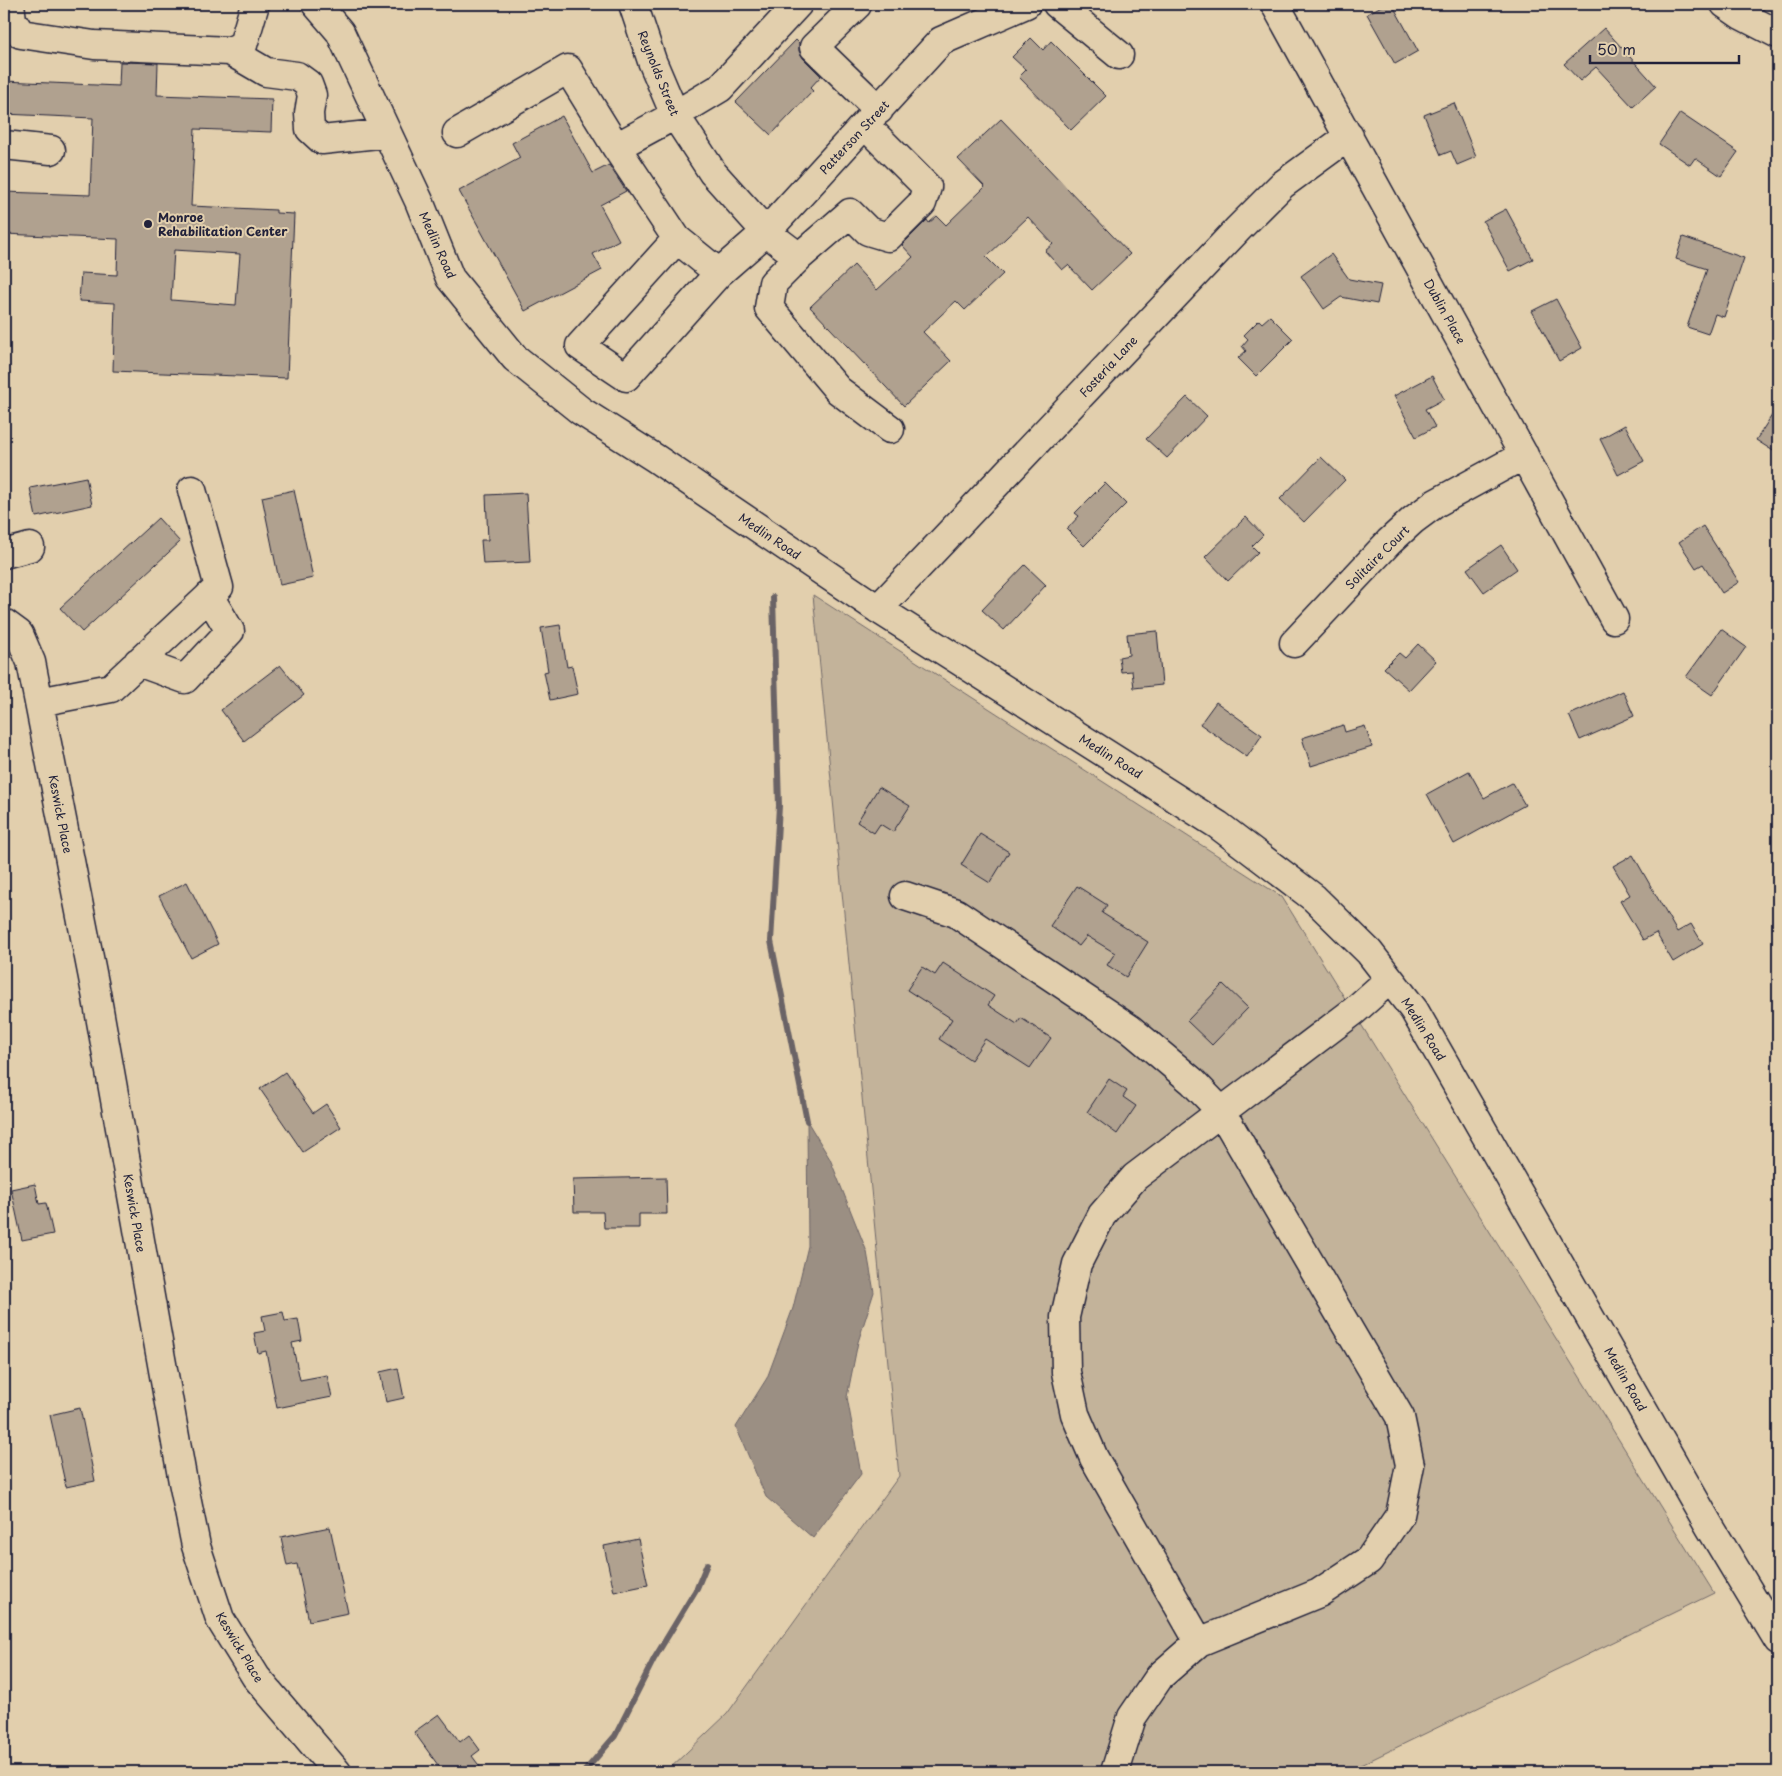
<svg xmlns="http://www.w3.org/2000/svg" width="1782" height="1776" font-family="'Playpen Sans',sans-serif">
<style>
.green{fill:#c3b39a;stroke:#726a6a}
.water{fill:#9b8f83;stroke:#6b6366}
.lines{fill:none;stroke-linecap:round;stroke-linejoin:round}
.stream{stroke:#6b6366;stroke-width:6}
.building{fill:#b0a18f;stroke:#22223b;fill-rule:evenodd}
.minor-casing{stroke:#22223b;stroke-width:31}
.minor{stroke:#e2cfad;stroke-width:28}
.poi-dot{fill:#22223b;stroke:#e2cfad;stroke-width:2}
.labels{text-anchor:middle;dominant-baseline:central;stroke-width:4;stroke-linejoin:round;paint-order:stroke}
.street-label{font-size:12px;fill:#22223b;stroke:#e2cfad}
.poi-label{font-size:12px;font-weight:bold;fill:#22223b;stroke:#e2cfad;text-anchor:start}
</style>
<rect width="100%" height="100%" fill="#e2cfad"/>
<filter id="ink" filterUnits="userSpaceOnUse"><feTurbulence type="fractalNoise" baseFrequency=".02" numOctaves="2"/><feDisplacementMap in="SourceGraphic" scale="10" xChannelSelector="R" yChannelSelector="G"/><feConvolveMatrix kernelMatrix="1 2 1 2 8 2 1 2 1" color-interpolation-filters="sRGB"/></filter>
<g filter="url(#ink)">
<path class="green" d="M813,595L1282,897L1714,1593L1346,1772H666L727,1714L899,1476Z"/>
<path class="water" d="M807,1121L830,1159L867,1252L874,1292L858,1342L847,1397L861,1474L813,1538L766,1497L736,1427L767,1378L793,1308L808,1246Z"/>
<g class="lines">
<path class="stream" d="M773,597L779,806L771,941L807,1121
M584,1772L615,1736L654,1659L697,1588L707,1564"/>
</g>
<path class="building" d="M1385,4H1392L1418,51L1395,64L1367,14Z
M1604,28L1656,86L1633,107L1596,67L1580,81L1564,64Z
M1031,38L1043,50L1051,41L1106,96L1071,130L1019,77L1026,70L1012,57Z
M796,40L799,43V51L803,58L821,76L810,88L813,91L771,135L736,102Z
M120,62L158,63L157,95L272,99L271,132L195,129L191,206L276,210V213L294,214L287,378L113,371L115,303L79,301L81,273L117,275L118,239L4,234V192L90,195L93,118L4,114V81L119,86ZM174,250L240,254L236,305L171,300Z
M1454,103L1476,157L1457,165L1451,151L1441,155L1424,115Z
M1680,113L1738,152L1721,176L1695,158L1690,165L1659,144Z
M562,116L593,173L609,165L626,191L600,205L619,240L593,254L602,270L525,311L459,191L520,158L512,143Z
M1001,119L1130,254L1092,290L1068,265L1062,270L1045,251L1053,244L1028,217L986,257L1003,274L965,310L956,301L923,332L951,361L904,406L810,307L854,265L877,290L913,257L902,245L927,220L929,223L937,216L946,225L985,187L958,159Z
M1506,209L1533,259L1510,271L1483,221Z
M1683,237L1744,258L1724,317L1715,314L1708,334L1687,327L1707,269L1676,259Z
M1331,254L1349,279L1381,285L1377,304L1341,297L1324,309L1301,276Z
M1556,299L1582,348L1559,361L1532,311Z
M1270,316L1293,339L1256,376L1238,358L1246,351L1242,346L1248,339L1244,335L1259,320L1262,323Z
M1432,376L1444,399L1425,409L1435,427L1416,437L1394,396Z
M1187,397L1207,416L1167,458L1146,439Z
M1778,406V454L1756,440Z
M1625,425L1644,461L1618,475L1600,439Z
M1321,457L1345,480L1304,522L1280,499Z
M86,477L92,505L36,517L30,488Z
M1105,483L1126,504L1084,546L1067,529L1079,516L1075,513Z
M294,490L313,578L280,585L262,497Z
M526,493L530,562L483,564L481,540H488L486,495Z
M1246,517L1263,535L1252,546L1258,552L1228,581L1205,557Z
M158,518L180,542L82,632L60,608Z
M1703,526L1739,582L1722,593L1703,564L1696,568L1679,542Z
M1501,545L1517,569L1484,592L1467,569Z
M1025,565L1046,585L1004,630L982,610Z
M560,625L567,667L572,666L578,694L550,700L544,672L548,671L541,628Z
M1721,629L1746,647L1712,695L1686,677Z
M1157,631L1162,685L1134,688L1132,671L1121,672L1119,657L1129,655L1127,634Z
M1418,644L1436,661L1409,690L1384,668L1399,653L1405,658Z
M280,665L304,695L244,741L221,710Z
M1623,691L1634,716L1580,740L1569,715Z
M1216,702L1262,735L1247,757L1200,724Z
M1343,725L1345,732L1365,726L1372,747L1311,766L1302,738Z
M1469,771L1484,798L1512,783L1525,805L1454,844L1427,794Z
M879,787L910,806L893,832L880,824L874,833L857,822Z
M980,834L1009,852L990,883L961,865Z
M1633,855L1677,932L1691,924L1703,944L1673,962L1656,933L1643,940L1620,901L1630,895L1613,866Z
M187,882L218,944L191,958L159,896Z
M1077,886L1107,905L1102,913L1148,942L1126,977L1107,965L1115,953L1087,936L1079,946L1050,926Z
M943,963L994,996L988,1005L1017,1024L1021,1018L1051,1038L1030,1068L985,1039L971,1060L939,1039L952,1019L907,990L922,967L935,975Z
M1223,984L1248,1008L1212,1045L1187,1021Z
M285,1072L313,1113L326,1104L341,1127L303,1152L260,1089Z
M1109,1079L1127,1091L1123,1097L1136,1106L1117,1134L1087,1112Z
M666,1177L667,1214H639V1228H604L603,1212H574L573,1179Z
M35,1184L39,1204L46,1203L53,1234L22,1240L11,1189Z
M283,1312L285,1321L298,1319L302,1341L292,1343L300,1380L327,1375L332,1397L277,1408L266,1351L258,1353L254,1333L265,1331L262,1316Z
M398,1368L404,1398L386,1402L380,1372Z
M80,1408L95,1481L66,1487L50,1415Z
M330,1527L348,1613L309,1621L297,1564L287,1566L281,1537Z
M638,1539L648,1585L614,1592L604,1546Z
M439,1714L460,1742L469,1735L480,1750L472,1756L484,1772H443L414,1732Z"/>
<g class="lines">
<g class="minor-casing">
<path id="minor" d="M10,4L12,20L21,34L94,45L230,51L243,45L255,4
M316,4L340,32L419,201L450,278L515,358L581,411L655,458L878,609L1218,825L1314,898L1369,952L1414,1010L1710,1527L1778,1640
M633,4L652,61L675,115L713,173L766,232L799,257L773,283L769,308L838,390L890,429
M856,4L857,5L814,47L879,110
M1057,4L1119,55
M1275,4L1614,619
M1725,4L1741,15L1778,34
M230,51L266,72L297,76L308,84L312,95L309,113L310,129L322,140L387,133
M457,133L568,69L616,147L677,239L719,273L766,232L941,41L1026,4
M4,145L51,150
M616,147L675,115L720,88L798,4
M677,239L580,346L626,377L719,273
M799,257L850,213L868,231L888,237L922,203L927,187L865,125
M4,554L30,547
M878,609L1238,229L1282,185L1349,136
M4,623L19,634L31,662L96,993L183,1482L196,1546L220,1619L256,1677L337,1772
M1294,643L1389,542L1413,520L1436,503L1524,455
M138,662L185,679L230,631L209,596
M39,702L111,688L219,587L192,490
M905,896L956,913L1130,1029L1192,1081L1221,1111L1400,1417L1410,1465L1400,1515L1369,1560L1319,1593L1199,1642L1094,1458L1075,1414L1066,1372L1065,1317L1077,1264L1102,1215L1135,1177L1354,1011L1390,979
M1115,1772L1132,1717L1160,1676L1199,1642"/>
</g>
<use href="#minor" class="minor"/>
</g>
</g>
<circle class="poi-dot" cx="148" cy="224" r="5"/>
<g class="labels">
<g class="street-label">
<text transform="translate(659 73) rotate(68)">Reynolds Street</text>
<text transform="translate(854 137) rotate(-47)">Patterson Street</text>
<text transform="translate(438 245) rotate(66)">Medlin Road</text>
<text transform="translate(1445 311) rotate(61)">Dublin Place</text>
<text transform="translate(1108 366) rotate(-47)">Fosteria Lane</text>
<text transform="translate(770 536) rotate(34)">Medlin Road</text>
<text transform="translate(1377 557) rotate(-45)">Solitaire Court</text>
<text transform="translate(1111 756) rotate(32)">Medlin Road</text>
<text transform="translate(61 814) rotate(79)">Keswick Place</text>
<text transform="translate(1424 1029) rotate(58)">Medlin Road</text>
<text transform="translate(135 1213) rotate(80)">Keswick Place</text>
<text transform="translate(1626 1379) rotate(60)">Medlin Road</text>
<text transform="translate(240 1647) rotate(59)">Keswick Place</text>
</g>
<g class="poi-label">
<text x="158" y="217">Monroe<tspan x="158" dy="14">Rehabilitation Center</tspan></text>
</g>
</g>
<rect width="1782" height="1776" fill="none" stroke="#e2cfad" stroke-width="20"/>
<rect x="10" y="10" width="1762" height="1756" fill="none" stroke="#22223b" stroke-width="2" filter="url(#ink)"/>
<path d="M1590 55v8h149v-8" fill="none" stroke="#22223b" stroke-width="2.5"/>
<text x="1597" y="55" font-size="15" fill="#22223b" stroke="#e2cfad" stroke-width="4" paint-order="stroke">50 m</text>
</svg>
